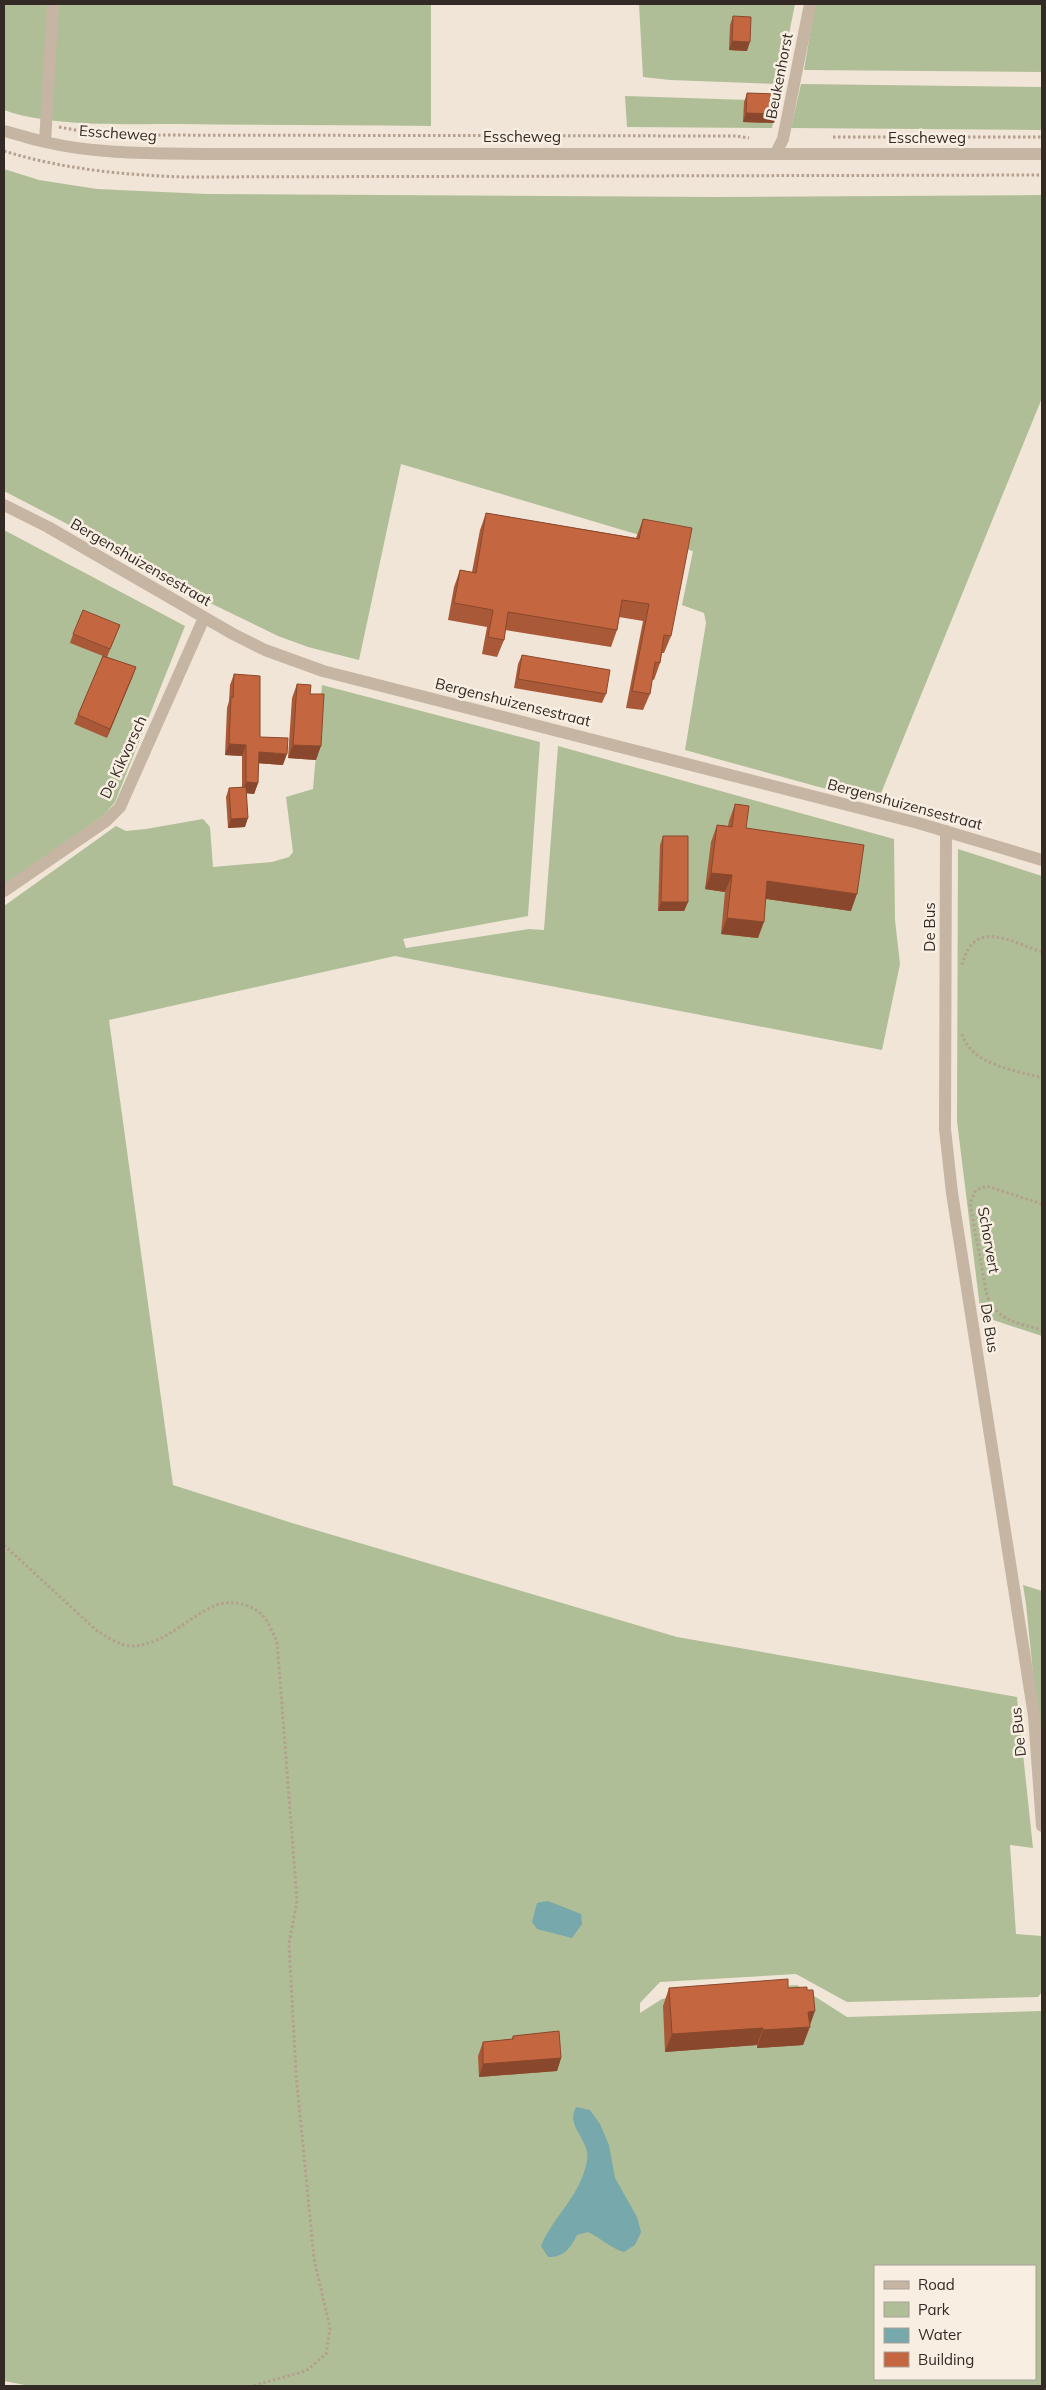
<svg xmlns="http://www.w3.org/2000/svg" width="1046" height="2390" font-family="Mulish,sans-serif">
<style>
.green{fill:#afbe97;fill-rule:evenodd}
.water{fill:#76a8ac}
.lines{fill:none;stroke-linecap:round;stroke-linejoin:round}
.path{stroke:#b3a08e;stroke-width:3;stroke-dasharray:2.5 2.5;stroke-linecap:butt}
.minor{stroke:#c7b5a3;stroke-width:12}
.wall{fill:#a95937}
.shaded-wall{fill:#89482d}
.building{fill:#c46740;stroke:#89482d}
.labels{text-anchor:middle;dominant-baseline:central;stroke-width:5;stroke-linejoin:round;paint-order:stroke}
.street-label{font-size:15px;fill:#332a25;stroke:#f8efe2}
</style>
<rect width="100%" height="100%" fill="#f0e5d7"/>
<path class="green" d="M4,4H431V126C346,125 262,125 177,124C127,124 49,127 4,110Z
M639,4H795L779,84L670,80L643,77Z
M815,4H1042V72L804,70Z
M801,84L1042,87V130L791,128Z
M625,96L777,101L772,128L627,127Z
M4,169L39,180L97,189L206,194L716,197L1042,195V398L877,803L685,750L706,623L704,613L682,605L693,551L401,464L359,660L308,647L278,636L208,602L98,540L4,491Z
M4,530L185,626L115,802L104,815L4,887Z
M322,685L540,742L528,916L403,939L406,948L529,929L544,930L558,746L894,839L895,920L900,964L882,1050L395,956L109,1020L173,1485L292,1523L677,1637L1017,1697L1033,1848L1010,1845L1016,1934L1042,1936V1992L1038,1997L847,2002L796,1974L660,1982L640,2003V2013L662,1999L687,1993L797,1985L847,2017L1042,2011V2386H30L4,2381V906L116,826L126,831L146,829L203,819L210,827L213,867L272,862L289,857L293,852L286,797L313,789ZM875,2266H1035V2379H875Z
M958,849L1042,876V1336L981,1316L957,1121Z
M1023,1585L1042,1591V1762L1026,1604Z"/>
<path class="water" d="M548,1901L581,1914L582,1924L572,1938L537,1929L532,1922L537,1903Z
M576,2107L590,2110L600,2124L609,2145L615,2178L637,2217L641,2232L635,2245L624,2252C610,2248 601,2238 588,2232L577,2235C570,2249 564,2257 548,2257L541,2246C554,2215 580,2197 587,2161C591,2139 565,2128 576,2107Z"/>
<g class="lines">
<path class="path" d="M59,127L97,134
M108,135L736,136L749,138
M833,137H1042
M4,151C62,169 123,175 184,177L1042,175
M962,965C974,918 1009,941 1042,952
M962,1034C971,1065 1015,1070 1042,1078
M1042,1204L987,1186L976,1190L970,1203L987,1296C1000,1323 1016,1322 1042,1330
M4,1545L96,1630C107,1637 118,1645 131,1646C163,1646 187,1618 214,1606C230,1599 252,1603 264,1617C269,1624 273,1633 277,1641L297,1901L289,1944L296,2074L314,2259L330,2328L326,2354L306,2371L252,2386"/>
<path class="minor" d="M4,131C17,134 31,139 45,142C100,155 158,153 215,154H1042
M45,142L53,4
M776,153L783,139L810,4
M4,505L48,527L233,634L265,650L323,671L918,823L1042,860
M946,831L945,1129L952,1193L1034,1716L1042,1826
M4,891L106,821L120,807L204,618"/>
</g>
<path class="wall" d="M733,16L747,51L729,50L730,25Z
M747,93L774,123L743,122L744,102Z
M486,513L636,538L643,519L671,636L664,653H662L660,663L654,680L652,679L650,694L643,710L626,708L643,621L619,617L617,630L611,647L505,630L504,640L497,657L482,654L487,627L448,620L454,587L460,570L472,572L480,530Z
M120,625L107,657L136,667L107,738L74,724L103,656L70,643L73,634Z
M522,655L606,694L602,703L514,688L518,664Z
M234,674L260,737L283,765L258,763V783L254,794L247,793L245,827L228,828L226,797L229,788L242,787V756L225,755L227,708L229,701L230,685Z
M297,684L316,760L288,758L292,698Z
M735,804L746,828L851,911L766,899L758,938L721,934L725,892L705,889L711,842L717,825L728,826L729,821Z
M663,836L688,902L684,911H658L660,845Z
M669,1988H788L810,2027L803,2045L757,2048V2045L665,2052L663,2006Z
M513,2036L561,2058L557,2071L479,2077L478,2056L483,2042L512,2039Z"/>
<path class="shaded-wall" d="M732,41L750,42L747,51L729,50Z
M746,113L777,114L774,123L743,122Z
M136,667L133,676L107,738L110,729Z
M229,744L246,745L242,756L225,755Z
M293,745L321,746L316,760L288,758Z
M259,752L287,754L283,765L255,763Z
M246,782L258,783L254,794L242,793Z
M248,818L245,827L228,828L231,819Z
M711,873L732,875L725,892L705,889Z
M767,881L857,894L851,911L761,898Z
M661,902H688L684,911H658Z
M727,918L764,922L758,938L721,934Z
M815,2011L803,2045L757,2048L763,2030L808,2012Z
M763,2028L757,2045L665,2052L672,2034Z
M561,2058L557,2071L479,2077L483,2064Z"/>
<path class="building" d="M733,16L751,17L750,42L732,41Z
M747,93L778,94L777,114L746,113Z
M486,513L639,539L643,519L692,528L671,636L664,635L660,663L655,662L650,694L632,691L649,604L622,600L617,630L508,612L504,640L488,637L493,610L454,603L460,570L476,573Z
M83,610L120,625L110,649L73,634Z
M522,655L610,670L606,694L518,679Z
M103,656L136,667L110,729L78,715Z
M234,674L260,676V737L288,738L287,754L259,752L258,783L246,782V745L229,744L231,697L233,698Z
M297,684L311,685L310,694H324L321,746L293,745Z
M246,787L248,818L231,819L229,788Z
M735,804L749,806L746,828L864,845L857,894L767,881L764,922L727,918L732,875L711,873L717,825L732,827Z
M663,836H688V902H661Z
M788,1979V1988L807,1987V1990H813L815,2011L808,2012L810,2027L763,2030V2028L672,2034L669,1988Z
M559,2031L561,2058L483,2064V2042L513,2039V2036Z"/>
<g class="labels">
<g class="street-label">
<text transform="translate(779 76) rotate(-79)">Beukenhorst</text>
<text transform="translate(118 133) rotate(4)">Esscheweg</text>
<text x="522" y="136">Esscheweg</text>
<text x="927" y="137">Esscheweg</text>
<text transform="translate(141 562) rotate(30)">Bergenshuizensestraat</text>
<text transform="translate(513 702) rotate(14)">Bergenshuizensestraat</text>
<text transform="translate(123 757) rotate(-65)">De Kikvorsch</text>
<text transform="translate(905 804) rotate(15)">Bergenshuizensestraat</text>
<text transform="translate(929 927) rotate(-90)">De Bus</text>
<text transform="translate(989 1240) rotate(80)">Schorvert</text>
<text transform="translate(990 1328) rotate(81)">De Bus</text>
<text transform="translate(1018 1732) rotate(-96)">De Bus</text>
</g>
</g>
<rect width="1046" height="2390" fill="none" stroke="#332a25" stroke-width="10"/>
<rect x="874" y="2265" width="162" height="115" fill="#f8efe2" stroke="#a9a096"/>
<rect x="884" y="2281" width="25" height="8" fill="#c7b5a3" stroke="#a9a096"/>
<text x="918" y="2290" font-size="15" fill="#332a25">Road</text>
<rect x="884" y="2302" width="25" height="15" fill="#afbe97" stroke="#a9a096"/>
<text x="918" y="2315" font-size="15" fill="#332a25">Park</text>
<rect x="884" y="2328" width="25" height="15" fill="#76a8ac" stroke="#a9a096"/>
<text x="918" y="2340" font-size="15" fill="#332a25">Water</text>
<rect x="884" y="2352" width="25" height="15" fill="#c46740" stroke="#a9a096"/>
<text x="918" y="2365" font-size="15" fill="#332a25">Building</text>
</svg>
